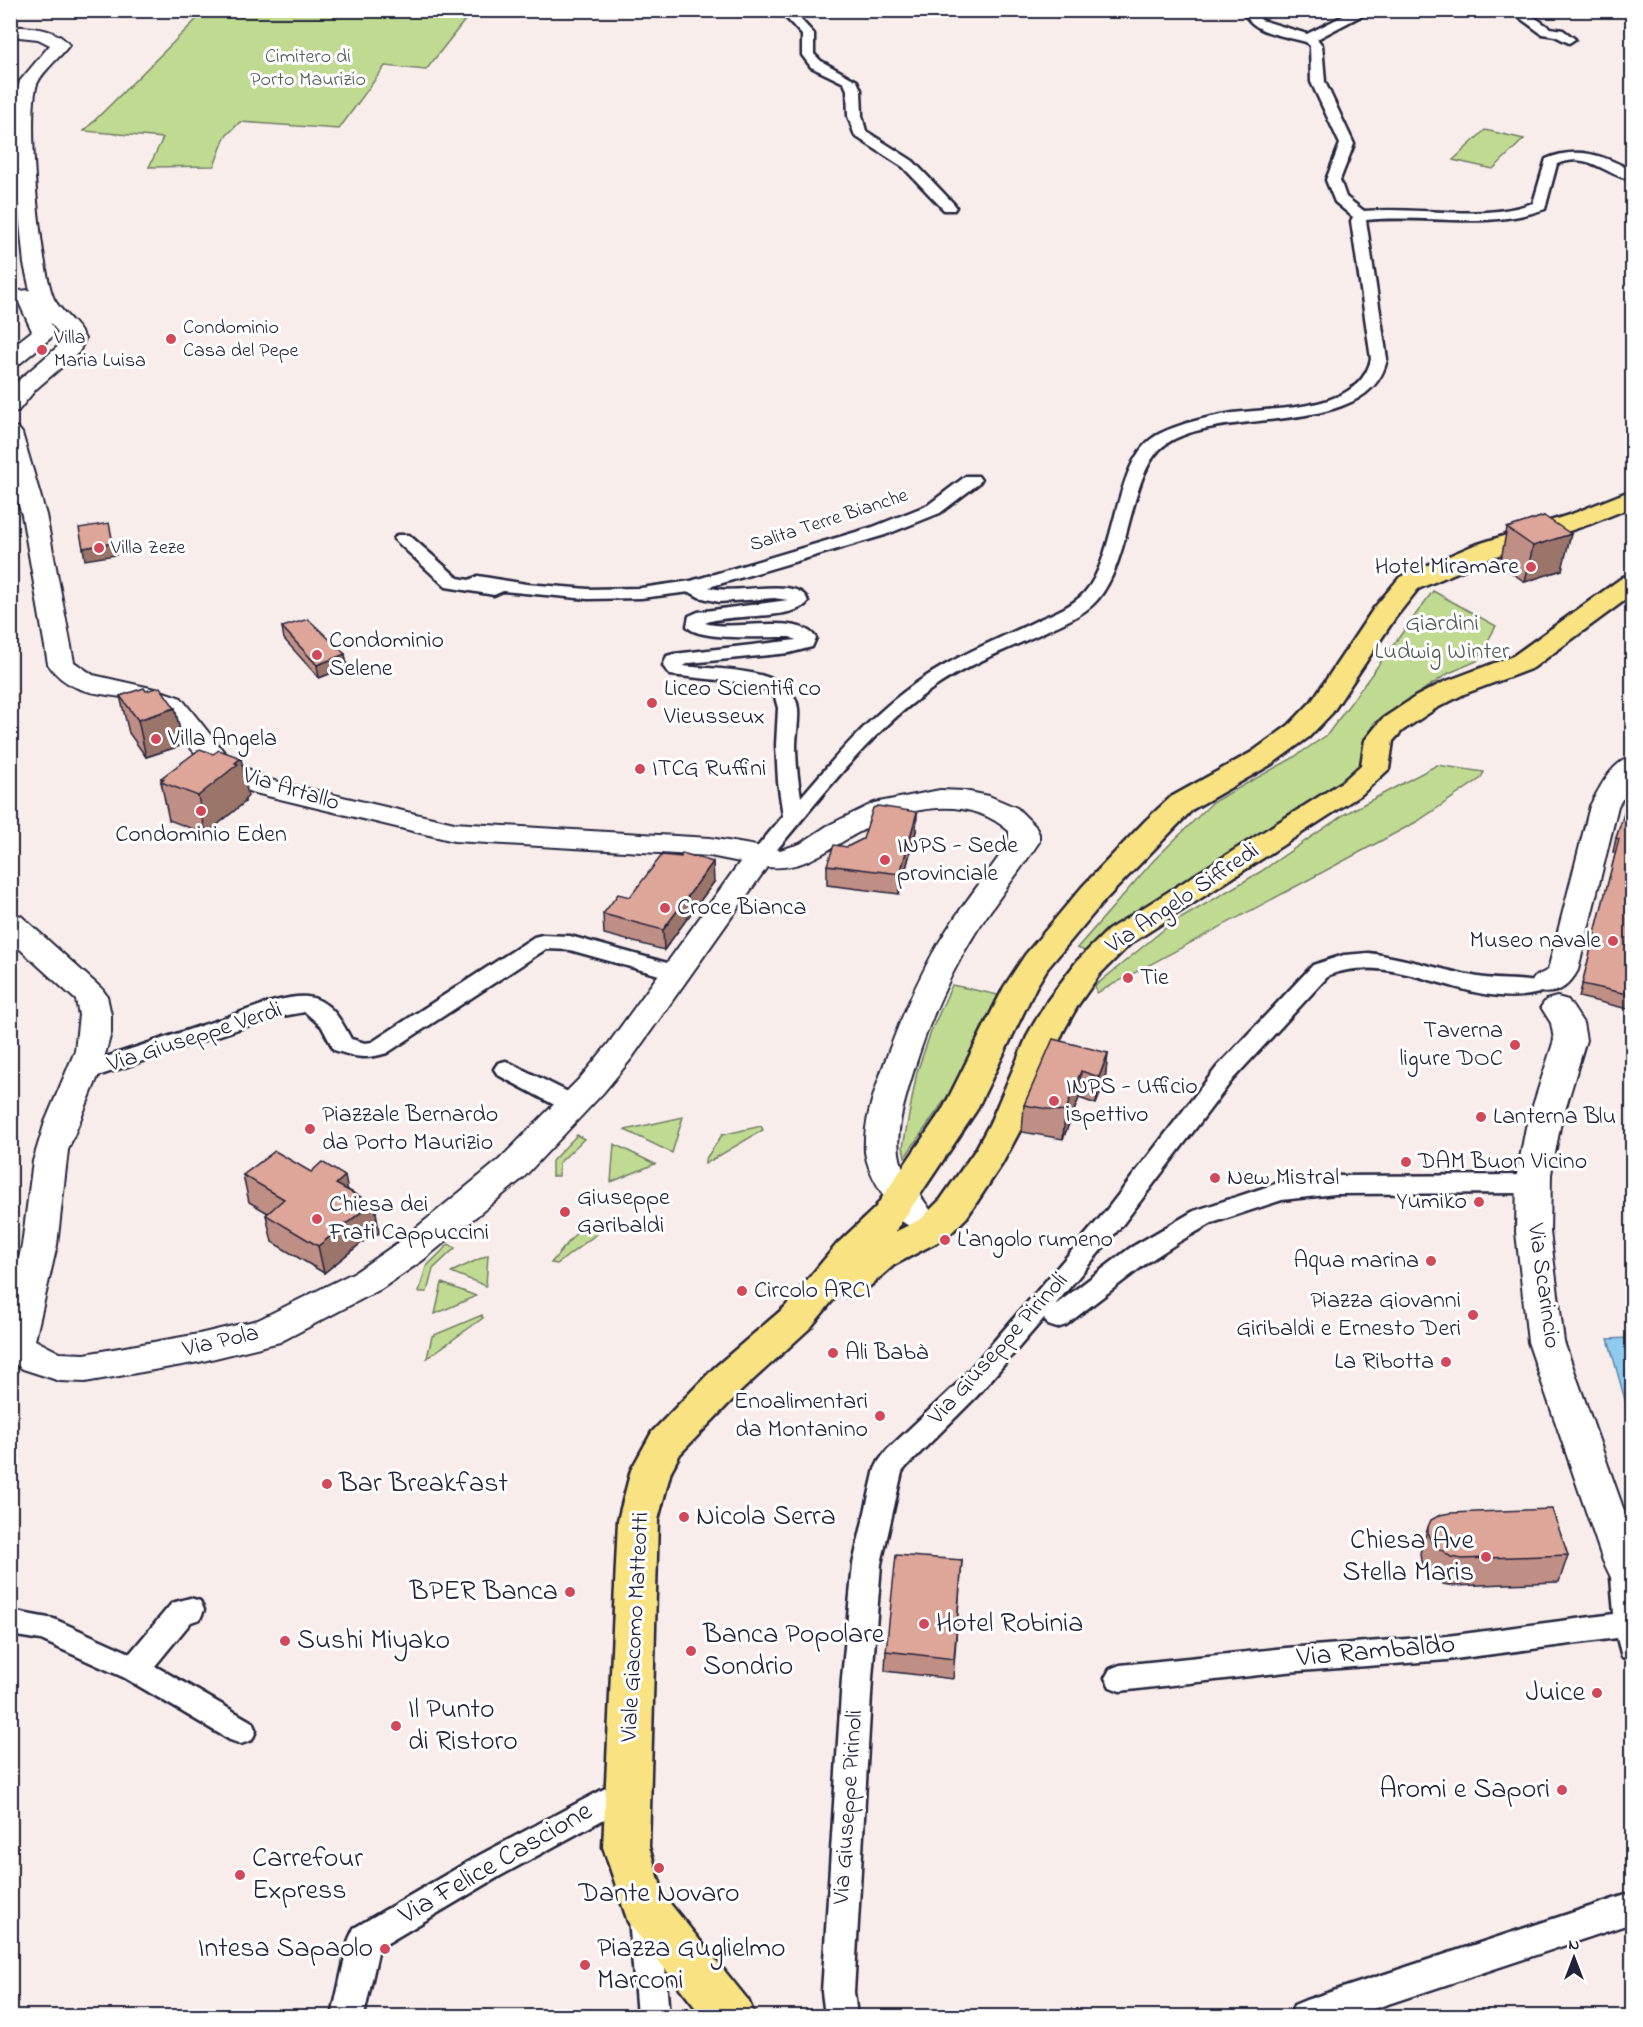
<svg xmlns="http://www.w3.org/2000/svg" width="1643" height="2027" font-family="'Indie Flower',sans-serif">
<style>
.green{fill:#c0da91;stroke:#717e66;stroke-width:1.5}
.water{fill:#8fcaef;stroke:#6387a7;stroke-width:1.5}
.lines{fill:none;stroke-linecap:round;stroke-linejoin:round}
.street-casing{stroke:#22223b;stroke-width:5}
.secondary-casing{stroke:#22223b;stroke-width:4}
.primary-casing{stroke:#22223b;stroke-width:5}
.street{fill:#fff;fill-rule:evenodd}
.secondary{fill:#fff;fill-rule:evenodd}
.primary{fill:#f8e281;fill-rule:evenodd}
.wall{fill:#bf8e84;stroke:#22223b;stroke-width:1.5}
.shaded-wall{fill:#9b746b;stroke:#22223b;stroke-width:1.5}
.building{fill:#dea599;stroke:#22223b;stroke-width:1.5}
.poi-dot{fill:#d1495b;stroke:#fff;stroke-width:2}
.labels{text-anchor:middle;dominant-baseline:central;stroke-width:6;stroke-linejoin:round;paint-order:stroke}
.far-park-label{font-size:20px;fill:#515955;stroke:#fff}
.far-poi-label{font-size:20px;fill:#22223b;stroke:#fff;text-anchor:start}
.far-street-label{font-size:20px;fill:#22223b;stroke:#fff}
.poi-label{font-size:24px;fill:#22223b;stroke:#fff;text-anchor:start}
.park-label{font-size:24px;fill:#515955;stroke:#fff}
.street-label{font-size:24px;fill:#22223b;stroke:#fff}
.near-poi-label{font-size:28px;fill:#22223b;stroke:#fff;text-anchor:start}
.near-street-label{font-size:28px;fill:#22223b;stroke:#fff}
</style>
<rect width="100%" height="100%" fill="#f8edeb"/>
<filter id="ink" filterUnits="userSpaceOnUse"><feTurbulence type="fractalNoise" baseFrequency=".0167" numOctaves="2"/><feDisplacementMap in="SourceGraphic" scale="12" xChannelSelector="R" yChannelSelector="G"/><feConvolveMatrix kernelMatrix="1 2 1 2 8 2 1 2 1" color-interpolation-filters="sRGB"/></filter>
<g filter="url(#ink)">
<path class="green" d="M432,11L430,16L465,20L426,70L385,66L339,129L240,122L225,137L214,166L149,167L163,138L84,131L205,11Z
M1485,130L1524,139L1493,169L1453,160Z
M1433,591L1496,626L1477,661L1449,673L1375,722C1366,733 1368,746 1363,759C1358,771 1346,779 1335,787L1090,953L1077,948L1154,860L1213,802L1291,759L1327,735Z
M1437,765L1484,772L1480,779L1418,821L1097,993L1095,986L1168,926L1260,872L1345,814Z
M952,985L998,995L949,1094L905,1157L903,1147L917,1072L932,1029Z
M683,1117L672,1153L625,1130Z
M761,1126L763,1130L705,1164V1160L722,1135Z
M577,1135L584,1139L559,1163V1176H552V1161Z
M614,1144L655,1164L611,1182Z
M608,1218L612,1219L611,1223L557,1264L551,1263L577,1232Z
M449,1244L455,1248L433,1269L427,1292H419L426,1267Z
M488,1255L486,1286L451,1272Z
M442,1283L476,1296L435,1314Z
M482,1315L483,1318L427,1358L432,1336Z"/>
<path class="water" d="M1632,1334V1425L1608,1339L1628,1338Z"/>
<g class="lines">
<g class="street-casing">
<path id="street" d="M779,10H792L814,34V54L821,61L857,81L861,90L862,116L866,131L913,161L954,204L956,207L954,210H944L903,167L855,136L848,116L847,90L844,83L811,67L802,55V35Z
M1244,10H1256L1261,20L1307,34L1355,10H1372L1317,39L1322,45L1325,82L1354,144L1340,180L1346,197L1364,211C1420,206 1480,222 1533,203L1546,159C1577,146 1604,155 1632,171V180C1604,175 1590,151 1557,164L1545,209C1487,230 1426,214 1366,220L1387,359C1370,440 1223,405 1166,444C1129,469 1132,559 1098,599C1084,616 1060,624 1040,634C1003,651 965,666 932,689C866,734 818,803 766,862L759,864L752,862L749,857L783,816L778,782L776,745L778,708L775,697L765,689L737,682L670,675L663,666L667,656L674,654L796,640L790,637C770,636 698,642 687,626L689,616L698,612L788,600L774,598L719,602L699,597L690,592L641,598L588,599L503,591L494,595L446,587L394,539L397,535H409L458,578L469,580L478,576L526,584L588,589L641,588L691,581L873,527L928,505L966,476H978L981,480L978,484L940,513L885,535L709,587C730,597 802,574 808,602C794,621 727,613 705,623C733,632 799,612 816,638L812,647L789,653L690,663L683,666C714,670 794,666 798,709C799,722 796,734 796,746C796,763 798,780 801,797C842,749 885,699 940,668C972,649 1006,636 1038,620C1054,613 1073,606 1085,592C1118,554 1113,457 1159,434C1181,423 1208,417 1233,413C1275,407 1359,413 1371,359L1351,221L1353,217L1335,202L1326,180L1340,144L1311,82L1310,46L1306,42C1286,36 1249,33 1244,10Z
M1509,10H1524L1550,28L1563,30L1575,39L1569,43L1555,36L1542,34Z
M1611,786L1632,788V800L1604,796L1601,792L1604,788Z
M542,935L570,936L685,968L688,973L685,978L677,980L570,950L546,949L387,1053C365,1060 355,1057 334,1050L322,1027L305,1012L271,1018L83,1081L75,1079L71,1073L75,1067C126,1051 176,1034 227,1017C249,1010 284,995 307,997C330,999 342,1022 351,1039L365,1043L372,1042L534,937Z
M1369,953C1406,958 1441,970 1478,977C1498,981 1520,978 1539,983L1542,988L1539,993C1469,1012 1400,949 1329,975L1233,1079L1123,1224L1054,1306L1130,1248L1194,1211L1281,1182L1335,1176L1532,1175L1541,1178L1544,1184L1541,1190L1532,1193L1335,1194L1282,1200L1212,1223L1182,1240L1148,1262L1066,1325L1057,1328L1048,1325L1044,1318L977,1396L907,1466L902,1472L881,1564L872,1678L854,1992L857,2016H825L822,1992L842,1678L853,1564L875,1469L879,1461L887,1450L959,1382L1105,1212L1217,1067L1313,965L1344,955Z
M506,1061L582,1099L586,1105L582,1111L574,1113L566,1111L498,1075L494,1069L498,1063Z
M1624,1553L1632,1556V1660L1622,1657L1617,1638L1447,1660L1286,1672L1120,1691L1110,1687L1105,1678L1110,1669L1120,1665L1286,1648L1447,1636L1614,1614L1610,1565L1614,1557Z
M190,1598L200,1601L204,1610L200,1619L191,1622L155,1666L252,1722L256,1731L252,1740L241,1744L230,1740L125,1678L41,1640L10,1635V1611L54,1619L130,1653L172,1603Z
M628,1776L639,1780L643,1790L639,1800L500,1876L379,1948L364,2016H332L349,1939L354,1928L478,1856Z
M1632,1893V1923L1352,2016H1290L1294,2005L1306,2000Z
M645,1903L656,1908L661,1918L669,2016H637L629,1918L634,1908Z"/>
</g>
<g class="secondary-casing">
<path id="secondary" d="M10,26C31,28 56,27 69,45C60,58 43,70 37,84C26,116 40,268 54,299C62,314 78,323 85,339L79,352L36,389L18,411L10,413V391L20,379L61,344L63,339L50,322L55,332L52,337L18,365L10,367V348L32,331L16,296L19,291L30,290L24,264L14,161L16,96L20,81L50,45L38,39L10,36Z
M10,426L18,428L22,433L46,515L74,662L93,675L155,689L181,698L224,752L238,764L270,780L454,823L710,838L780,850L800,844L827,826L874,803L940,790L964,791L989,796L1017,808L1035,826L1039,834V842C1019,872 996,901 976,932C947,978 924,1033 909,1086C903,1107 896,1131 899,1153C902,1178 922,1195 934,1216L929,1225C905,1232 900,1220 887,1201C878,1187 867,1169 865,1152C863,1124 874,1093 883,1067C900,1020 919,974 946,931C966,900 989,872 1009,842V831C963,790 895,810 847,839C819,855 801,870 767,867L631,1059L603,1093L523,1178L423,1260L381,1289L280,1342L199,1362L85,1382L60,1381L23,1369L10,1361V1297L22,1245L33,1161L45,1122L75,1051L79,1015L76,1000L10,940V913L21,916L102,989L107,996L111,1015V1033L101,1069L68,1150L57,1245L35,1340L60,1353L85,1354L199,1334L258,1320L357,1271L399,1242L499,1160L581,1077L609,1043L740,862L710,856L454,841L251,792C222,779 202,764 183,738C176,729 170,716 160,709C124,687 76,706 48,664L22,515L10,476Z
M1632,757V783L1618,806L1578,970C1569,987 1555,997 1535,991L1530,984L1535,977L1548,970L1590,806C1599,789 1612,761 1632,757Z
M1557,997L1568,1000L1583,1023L1586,1040L1560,1127L1551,1174L1550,1232L1564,1342L1632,1533V1597L1618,1592L1603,1561L1528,1342L1516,1232L1517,1174L1526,1127L1554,1040L1551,1023L1541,1007L1546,1000Z"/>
</g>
<g class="primary-casing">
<path id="primary" d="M1632,490V507L1590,524L1490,558L1418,589L1395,618L1332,713L1309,737L1272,764L1193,809L1104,901L1047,969L1036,987L976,1111L895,1232L921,1219L941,1199L976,1149L990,1123L1029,1032L1048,1000L1077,961L1108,930L1342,782L1361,765L1365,740L1382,719L1415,697L1444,682L1513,656L1623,577L1632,575V595L1533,668L1464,694L1435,709L1402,731L1393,741L1389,769L1362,794L1130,944L1099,975L1078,1005L1063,1032L1024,1123L1002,1164L967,1217L947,1237L894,1265L862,1293L849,1297L838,1294L811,1327L742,1390L680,1454L671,1471L658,1520L649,1847L664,1896L748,2000L755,2016H702L628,1922L603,1847L618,1520L631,1470L652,1432L714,1368L785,1307L837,1244L875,1208L944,1107L1004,987L1025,955L1082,887L1146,820L1171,797L1252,752L1289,725L1312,701L1374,608L1400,577L1472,546L1572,514Z"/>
</g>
<use href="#street" class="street"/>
<use href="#secondary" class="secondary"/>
<use href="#primary" class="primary"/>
</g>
<path class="wall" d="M1544,516L1562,570L1525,582L1500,565L1507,528Z
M282,627L345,654L347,667L319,678L284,639Z
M146,691L175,708L183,745L146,757L129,733L120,696Z
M161,778L248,796L245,799V802L206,834L169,820L161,782Z
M1632,795V1010L1579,997L1616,852H1613L1616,838Z
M917,812L916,831L899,894L827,885V865L847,847Z
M714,882L664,950L604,934L603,914L630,897Z
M1108,1053L1105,1080L1096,1104L1079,1098L1063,1139L1022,1132L1024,1105Z
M311,1172L348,1190L375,1205L379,1233L365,1240L324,1273L272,1242L266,1215L268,1213L249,1202L243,1175Z
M1428,1527L1568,1555L1559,1582L1454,1586L1443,1584L1425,1571L1421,1561L1420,1553Z
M962,1560L953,1679L885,1671L886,1651Z"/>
<path class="shaded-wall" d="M1571,534L1562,570L1525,582L1533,546Z
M113,543L116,555L85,560L83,548Z
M345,654L347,667L319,678L317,665Z
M175,708L183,745L146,757L138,720Z
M241,758L248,796L245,799V802L206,834L198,796Z
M917,812L916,831L899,894L900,874Z
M713,862L714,882L664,950L663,930Z
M1108,1053L1105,1080L1096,1104L1099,1077Z
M1081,1071L1079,1098L1063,1139L1065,1112Z
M345,1176L350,1203L336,1184Z
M375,1205L379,1233L365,1240L324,1273L318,1246L360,1213Z"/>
<path class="building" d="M1544,516L1571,534L1533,546L1507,528Z
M109,523L113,543L83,548L79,528Z
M308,619L345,654L317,665L282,627Z
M160,687L175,708L138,720L120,696L144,688L146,691Z
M200,749L213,754L219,750L241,758L235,763L238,764L198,796L161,782L164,779L161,778Z
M1630,795H1632V995L1582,984L1619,839L1616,838Z
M878,806L917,812L900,874L827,865L834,845L847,847L863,839L873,808Z
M682,853L713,862L663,930L603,914L618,894L630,897L662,855L681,857Z
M1053,1039L1108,1053L1099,1077L1081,1071L1065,1112L1024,1105Z
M275,1151L311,1172L322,1162L345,1176L336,1184L375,1205L360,1213L318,1246L266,1215L284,1199L243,1175Z
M1552,1509L1568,1555L1462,1559L1451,1557L1433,1544L1428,1535V1527L1431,1520L1440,1515L1450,1513Z
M896,1555L962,1560L954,1659L886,1651Z"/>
</g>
<g class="poi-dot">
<circle cx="171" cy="339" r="6"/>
<circle cx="42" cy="350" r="6"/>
<circle cx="99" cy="548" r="6"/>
<circle cx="1531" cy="567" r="6"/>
<circle cx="317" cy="655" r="6"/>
<circle cx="652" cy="703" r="6"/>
<circle cx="156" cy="739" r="6"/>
<circle cx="640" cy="769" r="6"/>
<circle cx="201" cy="811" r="6"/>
<circle cx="885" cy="860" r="6"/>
<circle cx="665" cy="908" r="6"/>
<circle cx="1613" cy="941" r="6"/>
<circle cx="1128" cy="978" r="6"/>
<circle cx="1515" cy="1045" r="6"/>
<circle cx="1054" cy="1101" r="6"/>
<circle cx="1481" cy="1117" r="6"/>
<circle cx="310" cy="1129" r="6"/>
<circle cx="1406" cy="1162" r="6"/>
<circle cx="1215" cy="1178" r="6"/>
<circle cx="1479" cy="1202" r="6"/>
<circle cx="565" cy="1212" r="6"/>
<circle cx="317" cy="1219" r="6"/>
<circle cx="945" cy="1240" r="6"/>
<circle cx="1431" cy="1261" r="6"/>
<circle cx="742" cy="1291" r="6"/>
<circle cx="1473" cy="1315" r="6"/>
<circle cx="833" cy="1353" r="6"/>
<circle cx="1446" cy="1362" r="6"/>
<circle cx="880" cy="1416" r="6"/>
<circle cx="327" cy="1484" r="6"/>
<circle cx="684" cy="1517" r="6"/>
<circle cx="1486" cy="1557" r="6"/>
<circle cx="570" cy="1592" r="6"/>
<circle cx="924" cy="1624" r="6"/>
<circle cx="285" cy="1641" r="6"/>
<circle cx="691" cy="1651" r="6"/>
<circle cx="1597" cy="1693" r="6"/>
<circle cx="396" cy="1726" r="6"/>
<circle cx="1562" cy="1790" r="6"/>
<circle cx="659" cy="1868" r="6"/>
<circle cx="240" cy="1875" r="6"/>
<circle cx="385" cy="1949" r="6"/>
<circle cx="585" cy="1965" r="6"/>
</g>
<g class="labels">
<g class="far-park-label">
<text x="308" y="57">Cimitero di<tspan x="308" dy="23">Porto Maurizio</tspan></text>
</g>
<g class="far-poi-label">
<text x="183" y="328">Condominio<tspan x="183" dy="23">Casa del Pepe</tspan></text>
<text x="54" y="338">Villa<tspan x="54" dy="23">Maria Luisa</tspan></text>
<text x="111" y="548">Villa Zeze</text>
</g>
<g class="far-street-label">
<text transform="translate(829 521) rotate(-18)">Salita Terre Bianche</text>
</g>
<g class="poi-label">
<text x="1519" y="567" text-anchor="end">Hotel Miramare</text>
<text x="329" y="641">Condominio<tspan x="329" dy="28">Selene</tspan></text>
<text x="664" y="689">Liceo Scientifico<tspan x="664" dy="28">Vieusseux</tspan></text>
<text x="168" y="739">Villa Angela</text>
<text x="652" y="769">ITCG Ruffini</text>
<text x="201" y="835" text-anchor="middle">Condominio Eden</text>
<text x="897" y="846">INPS - Sede<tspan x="897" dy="28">provinciale</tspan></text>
<text x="677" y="908">Croce Bianca</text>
<text x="1601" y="941" text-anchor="end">Museo navale</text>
<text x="1140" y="978">Tie</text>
<text x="1503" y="1031" text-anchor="end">Taverna<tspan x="1503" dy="28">ligure DOC</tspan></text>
<text x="1066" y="1087">INPS - Ufficio<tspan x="1066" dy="28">ispettivo</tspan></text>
<text x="322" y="1115">Piazzale Bernardo<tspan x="322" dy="28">da Porto Maurizio</tspan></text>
<text x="1493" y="1117">Lanterna Blu</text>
<text x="1418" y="1162">DAM Buon Vicino</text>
<text x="1227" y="1178">New Mistral</text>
<text x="577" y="1198">Giuseppe<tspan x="577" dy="28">Garibaldi</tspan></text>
<text x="1467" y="1202" text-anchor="end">Yumiko</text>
<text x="329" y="1205">Chiesa dei<tspan x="329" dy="28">Frati Cappuccini</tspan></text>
<text x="957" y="1240">L'angolo rumeno</text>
<text x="1419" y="1261" text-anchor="end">Aqua marina</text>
<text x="754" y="1291">Circolo ARCI</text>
<text x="1461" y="1301" text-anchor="end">Piazza Giovanni<tspan x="1461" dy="28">Giribaldi e Ernesto Deri</tspan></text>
<text x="845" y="1353">Ali Babà</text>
<text x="1434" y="1362" text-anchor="end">La Ribotta</text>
<text x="868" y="1402" text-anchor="end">Enoalimentari<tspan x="868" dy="28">da Montanino</tspan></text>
</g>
<g class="park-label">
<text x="1442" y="624">Giardini<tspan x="1442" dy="28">Ludwig Winter</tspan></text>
</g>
<g class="street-label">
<text transform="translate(291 790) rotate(17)">Via Artallo</text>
<text transform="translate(1183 899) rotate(-34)">Via Angelo Siffredi</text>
<text transform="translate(195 1038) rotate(-18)">Via Giuseppe Verdi</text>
<text transform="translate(1543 1286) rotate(82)">Via Scarincio</text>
<text transform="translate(221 1342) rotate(-13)">Via Pola</text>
<text transform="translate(999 1349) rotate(-48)">Via Giuseppe Pirinoli</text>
<text transform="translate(636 1627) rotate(-87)">Viale Giacomo Matteotti</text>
<text transform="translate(849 1807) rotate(-86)">Via Giuseppe Pirinoli</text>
</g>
<g class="near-poi-label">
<text x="339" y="1484">Bar Breakfast</text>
<text x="696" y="1517">Nicola Serra</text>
<text x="1474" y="1541" text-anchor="end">Chiesa Ave<tspan x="1474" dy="32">Stella Maris</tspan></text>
<text x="558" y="1592" text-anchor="end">BPER Banca</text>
<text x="936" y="1624">Hotel Robinia</text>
<text x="703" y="1635">Banca Popolare<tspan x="703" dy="32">Sondrio</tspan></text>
<text x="297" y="1641">Sushi Miyako</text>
<text x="1585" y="1693" text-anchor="end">Juice</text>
<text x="408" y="1710">Il Punto<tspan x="408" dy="32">di Ristoro</tspan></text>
<text x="1550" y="1790" text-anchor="end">Aromi e Sapori</text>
<text x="252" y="1859">Carrefour<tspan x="252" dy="32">Express</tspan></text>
<text x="659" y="1894" text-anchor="middle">Dante Novaro</text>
<text x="373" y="1949" text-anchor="end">Intesa Sapaolo</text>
<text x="597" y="1949">Piazza Guglielmo<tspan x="597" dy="32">Marconi</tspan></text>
</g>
<g class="near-street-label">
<text transform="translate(1376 1652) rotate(-5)">Via Rambaldo</text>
<text transform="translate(496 1864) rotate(-30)">Via Felice Cascione</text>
</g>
</g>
<rect width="1643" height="2027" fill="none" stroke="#fff" stroke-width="36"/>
<rect x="18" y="18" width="1607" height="1991" fill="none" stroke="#22223b" stroke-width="2" filter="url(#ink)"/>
<g transform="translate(1574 1958)" stroke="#ffffff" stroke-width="4.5" paint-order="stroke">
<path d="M0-4.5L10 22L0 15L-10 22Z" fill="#22223b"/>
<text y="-9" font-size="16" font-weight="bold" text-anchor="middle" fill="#22223b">N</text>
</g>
</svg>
